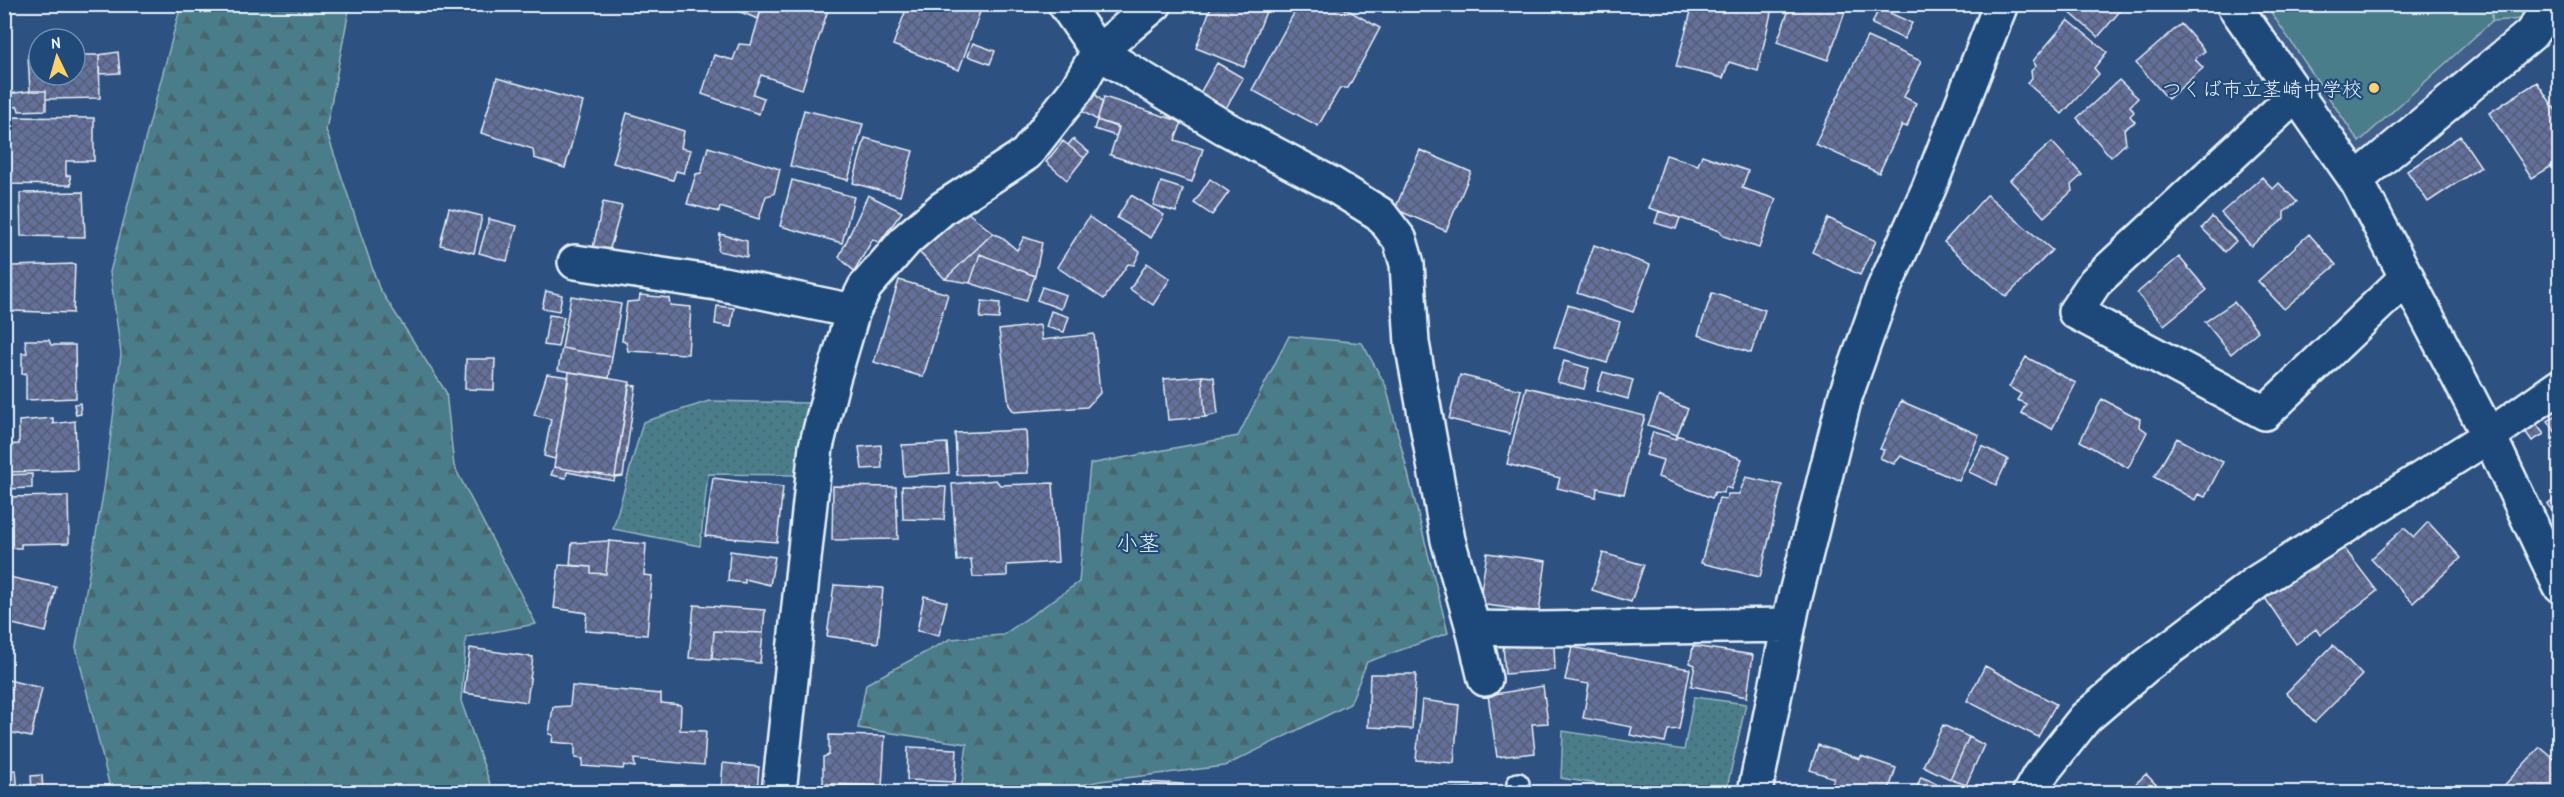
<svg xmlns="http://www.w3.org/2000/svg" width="2564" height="797" font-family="'Patrick Hand','Klee One',sans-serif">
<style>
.built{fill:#415e8b}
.grass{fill:#4a7d89;stroke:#99b7c0;stroke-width:1.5}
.forest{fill:url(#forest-firs);stroke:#99b7c0;stroke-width:1.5}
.garden{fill:url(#garden-dots);stroke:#99b7c0;stroke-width:1.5}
.building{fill:url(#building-cross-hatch);stroke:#e8f1f8;stroke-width:1.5}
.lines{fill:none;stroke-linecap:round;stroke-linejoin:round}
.service-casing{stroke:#e8f1f8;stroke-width:26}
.minor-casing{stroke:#e8f1f8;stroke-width:38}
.service{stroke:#1f4a7a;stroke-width:21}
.minor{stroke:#1f4a7a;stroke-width:33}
.poi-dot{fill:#ffd166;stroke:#1f4a7a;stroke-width:2}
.labels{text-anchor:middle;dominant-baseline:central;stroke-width:4.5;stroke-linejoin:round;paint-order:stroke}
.poi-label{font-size:20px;fill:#e8f1f8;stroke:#1f4a7a;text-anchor:end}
.quarter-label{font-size:22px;fill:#e8f1f8;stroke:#1f4a7a}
</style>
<defs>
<pattern id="forest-firs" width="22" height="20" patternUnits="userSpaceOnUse" patternTransform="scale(1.5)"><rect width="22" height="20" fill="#4a7d89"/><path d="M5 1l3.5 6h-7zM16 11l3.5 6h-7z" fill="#48656d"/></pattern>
<pattern id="garden-dots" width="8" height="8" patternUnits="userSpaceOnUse" patternTransform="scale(1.5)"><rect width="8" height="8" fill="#4a7d89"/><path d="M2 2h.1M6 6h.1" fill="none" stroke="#48656d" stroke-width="1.8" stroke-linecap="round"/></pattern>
<pattern id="building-cross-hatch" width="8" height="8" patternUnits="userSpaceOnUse" patternTransform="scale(1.5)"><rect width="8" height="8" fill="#64709b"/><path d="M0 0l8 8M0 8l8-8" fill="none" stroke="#555c72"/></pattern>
</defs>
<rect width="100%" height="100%" fill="#2d5281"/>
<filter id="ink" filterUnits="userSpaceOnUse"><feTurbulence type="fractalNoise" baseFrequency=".0167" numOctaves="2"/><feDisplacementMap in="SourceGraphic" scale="12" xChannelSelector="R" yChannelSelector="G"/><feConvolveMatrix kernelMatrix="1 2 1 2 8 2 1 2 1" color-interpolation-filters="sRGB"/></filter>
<g filter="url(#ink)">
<path class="built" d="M2252,5H2533L2523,19L2356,156Z"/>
<path class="grass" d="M2266,5H2493L2492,21L2359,142Z"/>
<path class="forest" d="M181,5H350L326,130L379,288L446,392L454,466L536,624L466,637L461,701L493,792H111L76,647L104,489L121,354L110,272Z
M2493,5H2533L2523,19L2492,21Z
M1289,336L1362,343L1386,386L1448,633L1367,662L1350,704L1225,766L1100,781L1056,791H961L967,744L858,728L866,684L950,639L1003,635L1079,582L1090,464L1238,436Z"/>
<path class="garden" d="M709,401L808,403L795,475L708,474L700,546L613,529L643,422Z
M1694,697L1746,704L1726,792H1646L1561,778L1563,731L1684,750Z"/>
<path class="building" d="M12,4H63V6H12Z
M740,4H763L758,19L738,11Z
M763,4H830L802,89L761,75L753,94L764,98L759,114L702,94L714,55L733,60L739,44L751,45Z
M908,4H958L980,12L959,70L893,45Z
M1212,4H1269L1244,67L1196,48Z
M1299,4H1337L1380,28L1348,88H1340L1318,126L1252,90Z
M1693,4H1773L1758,71L1729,62L1723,78L1676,67Z
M1791,4H1825L1845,12L1828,60L1777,42Z
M2074,4H2126L2098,37L2068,11Z
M1879,8L1912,23L1904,39L1872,24Z
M2068,20L2107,52L2094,68L2099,74L2062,114L2027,83L2032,78L2031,71L2036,66L2033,61Z
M2181,24L2205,51L2195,59L2203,68L2168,99L2136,63Z
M1867,37L1921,61L1904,97L1916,103L1907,127L1902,125L1879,173L1815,144Z
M973,43L995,51L990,64L968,56Z
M75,50H78V55H99L100,98L46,99V91H30L28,55L39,54V75H75Z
M118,52L120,73L99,74V55Z
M1217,63L1243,78L1226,108L1200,93Z
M497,78L583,102L565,168L534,158L533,149L481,133Z
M2119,80L2138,98L2130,106L2134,112L2130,116L2135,122L2124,129L2126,143L2111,157L2077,118Z
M2537,82L2560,117V161L2532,178L2489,113Z
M30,91H46V110L19,111L18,107L8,106V94Z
M1092,91L1103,102L1097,120L1080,110Z
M1104,97L1182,122L1175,140L1203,149L1192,182L1110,155L1119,128L1097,120Z
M804,110L863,124L848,180L790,166Z
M627,113L684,131L681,148L691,150L684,173L676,171L673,180L613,163Z
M9,117L94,118V161H66V176L70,175L71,185L4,184V134H8Z
M1097,120L1119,127L1116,136L1094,129Z
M2460,136L2481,167L2428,202L2407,171Z
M865,138L913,151L900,196L853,183Z
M1073,139L1089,152L1084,158L1068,145Z
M1063,141L1084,158L1067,180L1046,162Z
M2052,142L2082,175L2071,185L2072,191L2044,217L2010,180Z
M708,147L780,169L774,194L766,196L759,219L720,207L719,212L687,204L696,174L701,173Z
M1420,150L1471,172L1446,231L1395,209Z
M1666,155L1698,165L1702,155L1748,171L1742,188L1776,199L1759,248L1723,236L1720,231L1649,208Z
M2262,177L2273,189L2279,183L2297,202L2284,212V219L2251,246L2221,213Z
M1210,179L1229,192L1212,215L1194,203Z
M792,180L854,197L842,243L780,226Z
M1161,182L1183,189L1176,212L1153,205Z
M83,192L85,237L21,236L20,193Z
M868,195L902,212L879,243L873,239L854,271L839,257Z
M1131,195L1164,215L1151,238L1117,218Z
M1987,195L2052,250L2006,297L1944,242Z
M603,202L622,206L609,252L593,248Z
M449,208L482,216L474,253L440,245Z
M1659,211L1680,218L1676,229L1655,223Z
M967,212L993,233L945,279L918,251L935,233Z
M1089,217L1140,252L1134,265L1128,264L1104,299L1057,267Z
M2212,217L2236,241L2225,252L2202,228Z
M1828,218L1876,241L1860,275L1812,252Z
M489,219L517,226L507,261L479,253Z
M993,233L1001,237L1017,250L1024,237L1042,243L1035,276L980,254L970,283L945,279Z
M720,234L747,241V257L718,251Z
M2309,234L2336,265L2284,309L2258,281Z
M1594,245L1650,265L1633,312L1577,293Z
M980,254L1035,276L1026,301L970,283Z
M2179,257L2207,290L2164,325L2137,293Z
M1147,263L1170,279L1153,305L1130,289Z
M75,264L73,313L12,311V266Z
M899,280L948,294L923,377L874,362Z
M1042,287L1066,295L1061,309L1037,300Z
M546,291L562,295L559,311L542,308Z
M1712,293L1765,310L1751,353L1698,335Z
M640,295L669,298L670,305L691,307L688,354L628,351L626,342L622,341L627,302L639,301Z
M571,296L621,304L612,357L562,348Z
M982,301L1000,303L999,319L980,318Z
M2234,302L2258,331L2231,354L2205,322Z
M1568,305L1620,322L1607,363L1554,347Z
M717,306L734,308L731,327L715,324Z
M1051,311L1069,317L1064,332L1046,327Z
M549,315L564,317L558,347L544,345Z
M1040,325L1042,340L1094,334L1100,393L1087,407L1014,412L1009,405L999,330Z
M25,340H49L51,345H75L76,398L26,400V373L22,374V353H27Z
M562,348L612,357L609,378L558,370Z
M2026,357L2076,383L2052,429L2021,413L2026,404L2017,400L2021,394L2009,387Z
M466,359H495L494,390L465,389Z
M1564,361L1589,368L1584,389L1557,382Z
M569,372L630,382L615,477L554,467Z
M1603,372L1633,380L1628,399L1597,390Z
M547,374L569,377L555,459L544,456L551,419L534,415Z
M1460,375L1521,390L1510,434L1449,419Z
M1202,376L1205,417L1168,420L1164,379Z
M1202,376L1214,377L1218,414L1205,417Z
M629,385L636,386L623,476L615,477Z
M1526,387L1645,416L1624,494L1597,488L1596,497L1557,488L1560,478L1507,464Z
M1659,396L1688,409L1677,435L1648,425Z
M2102,399L2140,419L2139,426L2147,432L2128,468L2080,441Z
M1901,401L1979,435L1959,481L1901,456L1894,464L1880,458L1884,450L1880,449Z
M80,403L81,414L76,415L74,404Z
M2560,413V439L2548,421Z
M53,418V424L75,421L77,470L8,472V445L19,444V421Z
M2536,424L2544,434L2532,441L2525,431Z
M1026,430L1028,473L957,475L955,433Z
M1653,432L1676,439L1677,435L1742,459L1731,489L1726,487L1723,493L1715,492L1712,498L1658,477L1663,460L1646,455Z
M2177,438L2223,462L2205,497L2198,494L2195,500L2154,477Z
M947,443L949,473L904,476L902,445Z
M881,445L882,468L862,469L859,447Z
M1982,446L2008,459L1996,485L1969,472Z
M554,467L615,477L614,481L567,472L566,478L551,475Z
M32,474V488L4,489V475Z
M1746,477L1782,485L1760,577L1701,563L1719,498L1726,499L1728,494H1739Z
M713,478L783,487L777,542L705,536Z
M996,480L1000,485L1053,483L1058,562L1007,565V576L973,577L971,559L957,561L952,484Z
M833,486L896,487L898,539L832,540Z
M902,486L946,487L944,520L903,519Z
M2560,495V521L2547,504Z
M68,496L69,543L21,544V548H5L4,497Z
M2428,522L2461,558L2413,603L2371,559L2404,528L2414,537Z
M609,541L646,544L644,575L652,576L647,635L585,631L587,613L554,608L559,565L591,567V573L606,574Z
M609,541L606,574L591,573V567L570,565L572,543Z
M2341,544L2377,591L2320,635L2316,629L2296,644L2265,598Z
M730,551L775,557L770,585L745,579V583L728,581Z
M1487,553L1546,561L1539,612L1479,604Z
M1603,553L1644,565L1631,602L1592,590Z
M4,576L56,587L46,632L4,622Z
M834,585L883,588L878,643L827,636Z
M924,596L947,602L939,635L917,631Z
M694,605L765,610L763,633L714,631L712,659L689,658Z
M714,631L763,633L760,663L712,659Z
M1503,643L1554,645L1555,670L1505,674Z
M2333,645L2362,675L2315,722L2286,693Z
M1693,646L1753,655L1747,697L1691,686L1695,665L1690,663Z
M1572,647L1690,669L1679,729L1668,730L1665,742L1630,735L1632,727L1583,718L1589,684L1565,680Z
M470,648L533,657L527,702L464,693Z
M1985,666L2056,704L2038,737L1967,701Z
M1370,674H1416L1412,729L1368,727Z
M4,679L42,688L31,737L4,731Z
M572,686L661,694V703L681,705L680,730L706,731L704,765L634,759L635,767L624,765L623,769L582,766L583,759L575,758V744L552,742L553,735L549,734L553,707L570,706Z
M1543,686L1548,723L1532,724L1535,753L1497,757L1488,695Z
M1422,700L1459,705L1454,763L1416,760Z
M1943,725L1969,737L1950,779L1923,766Z
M829,735L885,736L882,787L823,784V757L829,755Z
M1969,737L1984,745L1966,785L1950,779Z
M1818,745L1860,759L1861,756L1896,768L1888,792H1829L1834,778L1810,770Z
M908,747L957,749L955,782L907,780Z
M2540,747L2560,764L2559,792H2498Z
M723,763L759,767L757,792H721Z
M16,770L18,792H4V771Z
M2146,774L2163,792H2127Z
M42,775L43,792H32L31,776Z
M1921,777L1936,783V787L1949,792H1915Z
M1143,782L1183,784L1182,792H1112L1113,784L1143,786Z
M831,784L876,786V792H830Z
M1483,787L1484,792H1374Z"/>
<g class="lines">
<g class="service-casing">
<path id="service" d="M1517,792L1518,784"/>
</g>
<g class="minor-casing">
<path id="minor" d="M1155,4L1098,52L1225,128L1330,183L1380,214L1400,240L1407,264L1412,343L1441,502L1448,540L1473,628L1539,629L1788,625
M2233,4L2356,180L2489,436L2560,586
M2296,95L2095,282L2075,312L2265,413L2407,277
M2356,180L2531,34L2551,4
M575,262L723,284L853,311
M1473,628L1485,679
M779,792L816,447L833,379L853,311L865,287L907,239L943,208L1026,154L1077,89L1098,52L1065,4
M1755,792L1792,609L1845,397L1883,290L1929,188L2001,4
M2030,792L2039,776L2085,718L2146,666L2257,582L2489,436L2560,386"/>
</g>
<use href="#service" class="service"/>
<use href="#minor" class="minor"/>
</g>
</g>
<circle class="poi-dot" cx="2374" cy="88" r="6"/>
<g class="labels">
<g class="poi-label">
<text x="2362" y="88">つくば市立茎崎中学校</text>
</g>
<g class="quarter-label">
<text x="1138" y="543">小茎</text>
</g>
</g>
<rect width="2564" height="797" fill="none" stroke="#1f4a7a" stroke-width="24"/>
<rect x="12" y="12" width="2540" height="773" fill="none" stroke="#e8f1f8" stroke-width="2" filter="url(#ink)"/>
<g transform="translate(57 57) rotate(355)"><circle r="28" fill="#1f4a7a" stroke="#6f8dac" stroke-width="1.5"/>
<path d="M0-4.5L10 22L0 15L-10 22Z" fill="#ffd166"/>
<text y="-9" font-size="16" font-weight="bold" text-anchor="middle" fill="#e8f1f8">N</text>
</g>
</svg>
